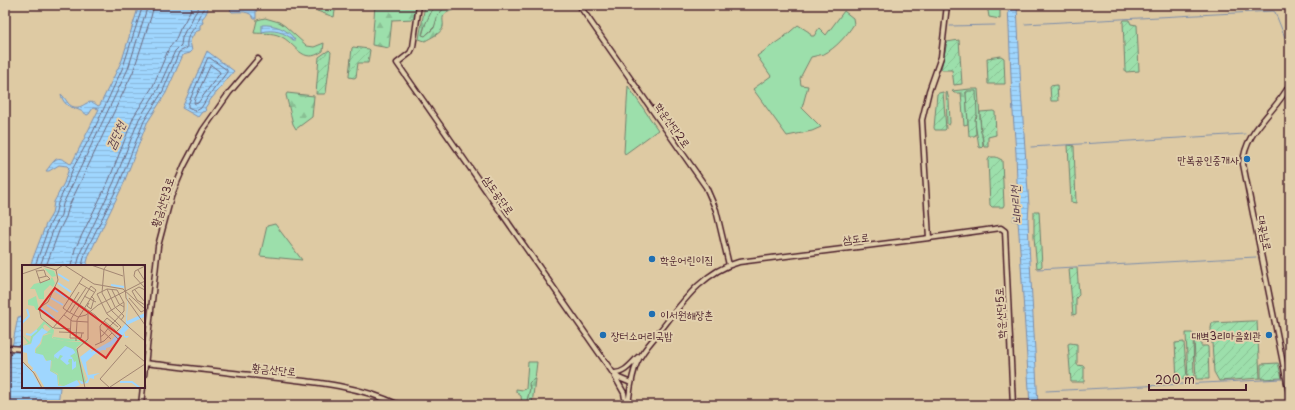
<svg xmlns="http://www.w3.org/2000/svg" width="1295" height="410" font-family="'Playpen Sans','Poor Story',sans-serif">
<style>
.green{fill:#9cdfab;stroke:#737f6b}
.forest{fill:url(#forest-firs);stroke:#737f6b}
.garden{fill:url(#garden-furrows);stroke:#737f6b}
.water{fill:url(#water-rules);stroke:#7d8daa}
.lines{fill:none;stroke-linecap:round;stroke-linejoin:round}
.shore{stroke:#6c687f;stroke-width:1}
.stream{stroke:#7d8daa;stroke-width:1}
.tertiary-casing{stroke:#4a1f2b;stroke-width:7}
.tertiary{stroke:#e2d0ad;stroke-width:4}
.poi-dot{fill:#1f6fb2;stroke:#e2d0ad;stroke-width:1.5}
.labels{text-anchor:middle;dominant-baseline:central;stroke-width:4;stroke-linejoin:round;paint-order:stroke}
.street-label{font-size:11px;fill:#4a1f2b;stroke:#e2d0ad}
.poi-label{font-size:11px;fill:#4a1f2b;stroke:#e2d0ad;text-anchor:start}
.water-label{font-size:12px;font-style:italic;fill:#573a4b;stroke:#e2d0ad}
.inset-river{fill:none;stroke:#9fd6fe;stroke-width:2}
.inset-road{fill:none;stroke:#a38673;stroke-width:1}
.view{fill:#d62828;fill-opacity:0.15;stroke:#d62828;stroke-width:2}
.inset-edge{fill:none;stroke:#4a1f2b;stroke-width:2}
</style>
<defs>
<pattern id="forest-firs" width="22" height="20" patternUnits="userSpaceOnUse"><rect width="22" height="20" fill="#9cdfab"/><path d="M5 1l3.5 6h-7zM16 11l3.5 6h-7z" fill="#88bf93"/></pattern>
<pattern id="garden-furrows" width="10" height="10" patternUnits="userSpaceOnUse"><rect width="10" height="10" fill="#9cdfab"/><path d="M-1 1l2-2M0 10L10 0M9 11l2-2" fill="none" stroke="#88bf93"/></pattern>
<pattern id="water-rules" width="6" height="5" patternUnits="userSpaceOnUse"><rect width="6" height="5" fill="#9fd6fe"/><path d="M0 2.5h6" fill="none" stroke="#8ab7da"/></pattern>
</defs>
<rect width="100%" height="100%" fill="#decaa3"/>
<filter id="ink" filterUnits="userSpaceOnUse"><feTurbulence type="fractalNoise" baseFrequency=".025" numOctaves="2"/><feDisplacementMap in="SourceGraphic" scale="8" xChannelSelector="R" yChannelSelector="G"/><feConvolveMatrix kernelMatrix="1 2 1 2 8 2 1 2 1" color-interpolation-filters="sRGB"/></filter>
<g filter="url(#ink)">
<path class="green" d="M435,5H447L438,15L435,26L425,36H422L427,18Z
M987,5H1000V19L989,17Z
M844,11L853,18L854,24C847,35 836,48 824,54C820,55 815,56 811,57L800,78L801,85L808,86L802,108L821,127L812,131L787,136L753,89L771,76L757,56L784,37L798,25L809,32L811,36H814L819,28L826,35Z
M265,18L279,22L285,26L307,46L314,47L324,43L323,51C302,66 296,43 280,36C272,32 263,34 254,33L257,20Z
M628,86L658,130L625,154L624,152Z
M275,224L302,260L260,256L267,226Z
M528,362H537L535,379L533,380L529,385L530,389L526,405H522L521,396L516,392V389L523,390L526,389Z"/>
<path class="forest" d="M375,5H416L414,19L392,20L389,48L372,45Z
M425,5H435C430,15 424,24 422,35L425,36L434,28L438,15L447,5H459C455,11 450,10 445,14C441,18 444,22 443,27C442,33 430,38 425,41L419,39Z
M970,89H978L981,132L982,134L983,146L981,148L979,147C978,137 975,129 975,119L977,117L966,92L968,124L964,125L961,93H954L952,91Z
M946,92H947L949,100L950,123L949,125L947,124Z
M287,93L314,96L312,117L296,129L293,124L286,95Z
M535,379L532,405H526L530,389L529,383L531,381Z"/>
<path class="garden" d="M316,5H336L334,17L317,11Z
M1124,20H1129L1131,24L1137,25L1139,71L1126,72L1125,70L1123,22Z
M959,40L962,84L954,85L952,70H942L941,69L947,42Z
M353,47L369,49L370,50L368,63H358L356,77L354,78L349,77V75L352,48Z
M329,50L331,52L326,93L324,94H316L319,57Z
M1001,56L1004,58L1005,84H988L987,58Z
M1057,85L1058,101H1051L1050,86Z
M967,91H976L977,115L975,119L976,135L974,136H969L966,93Z
M943,92L946,129L945,130H935L934,128L937,94L939,93Z
M993,111L995,112L996,135L988,137V147H984L982,134L981,132L980,112Z
M1068,145L1074,146L1076,203L1071,202Z
M990,157H996L1002,160L1004,205L1003,207H992L990,205L988,160Z
M1035,211H1039L1042,266L1041,267L1037,268L1034,237V212Z
M1077,268L1079,295L1076,298V314L1073,315L1069,269Z
M1251,321H1257L1260,378L1219,381L1214,372L1211,328L1212,323Z
M1186,333H1192L1193,334L1194,380L1188,379Z
M1195,338H1201V346H1207L1208,347L1209,379H1196L1194,339Z
M1184,342L1187,379L1177,380L1175,343Z
M1070,343L1077,344V365L1084,366V382H1071L1068,344Z
M1278,363L1282,378L1261,379V364Z"/>
<path class="water" d="M139,5H208C208,12 206,14 202,19L203,23L200,25V30L195,32L190,41L192,51L190,53L183,55L166,93L147,123L123,185L89,255L86,266H30L46,224L52,214L54,202L64,183L69,168L67,166L59,165L49,171H46C55,160 56,153 70,164L72,163L99,109L93,108L89,114L87,115C77,106 64,110 61,94C66,98 67,105 74,107C85,109 87,96 98,106L100,105L122,60Z
M234,5H256V19H254C251,10 239,12 232,12L230,10Z
M1008,5H1017L1021,91L1029,206L1028,220L1029,244L1038,405H1030L1019,234L1018,222L1013,220L1015,213L1018,211L1016,153L1012,99Z
M262,25C274,24 288,29 295,40H293C285,32 273,29 262,32Z
M207,51L234,71L223,84V85L211,99L205,108L206,111L202,112L198,117L182,108Z
M23,316V387H60L58,405H5V382L18,317Z"/>
<g class="lines">
<path class="shore" d="M208,58H210L227,70V72L208,97L201,108L196,111L188,107V105Z
M211,65L219,71L220,73L198,103L195,104L194,102L195,99Z
M35,266L49,226L55,215L58,203L67,184L73,168L92,134L123,67L143,5
M40,266L54,228L61,215L63,204L128,69L148,5
M46,266L59,231L66,217L69,206L133,72L151,17L154,5
M71,266L75,249L109,180L134,116L153,86L169,48L175,41L180,29L185,21L193,5
M77,266L81,251L114,182L139,119L158,89L175,51L181,45L182,38L185,31L190,24L194,15L198,9L199,5
M82,266L85,253L119,184L144,121L163,91L179,52L187,48C186,39 189,35 194,28C197,25 197,20 199,16C202,11 204,11 204,5"/>
<path class="stream" d="M1025,24L1273,11L1275,12L1290,50
M950,26L995,25
M1031,147L1245,134
M1038,269L1256,257
M1046,391L1282,379"/>
<g class="tertiary-casing">
<path id="tertiary" d="M419,5L413,47L410,53L397,63L613,373L619,378L631,383
M579,5L706,187L716,210L729,265
M1290,84C1276,112 1244,131 1243,164L1290,398
M929,238L1001,228L1005,231L1013,405
M10,348L23,349
M144,363C183,367 221,372 260,376C306,381 356,384 399,405
M613,373C624,374 631,364 638,357
M144,375L158,246L171,197L184,166L203,130L229,93L258,59
M615,377L624,393L626,405
M141,405L143,387
M628,405C630,391 631,376 637,363C642,351 652,341 660,331C682,303 702,272 739,262L929,238L922,120L929,91L941,57L947,5"/>
</g>
<use href="#tertiary" class="tertiary"/>
</g>
</g>
<g class="poi-dot">
<circle cx="1247" cy="159" r="4"/>
<circle cx="652" cy="259" r="4"/>
<circle cx="652" cy="314" r="4"/>
<circle cx="603" cy="335" r="4"/>
<circle cx="1269" cy="335" r="4"/>
</g>
<g class="labels">
<g class="street-label">
<text transform="translate(673 125) rotate(55)">학운산단2로</text>
<text transform="translate(499 195) rotate(55)">삼도공단로</text>
<text transform="translate(162 202) rotate(-72)">황금산단3로</text>
<text transform="translate(1265 233) rotate(79)">대곶남로</text>
<text transform="translate(856 238) rotate(-7)">삼도로</text>
<text transform="translate(1000 313) rotate(-93)">학운산단5로</text>
<text transform="translate(274 369) rotate(6)">황금산단로</text>
</g>
<g class="poi-label">
<text x="1239" y="159" text-anchor="end">만복공인중개사</text>
<text x="660" y="259">학운어린이집</text>
<text x="660" y="314">이서원해장촌</text>
<text x="611" y="335">장터소머리국밥</text>
<text x="1261" y="335" text-anchor="end">대벽3리마을회관</text>
</g>
<g class="water-label">
<text transform="translate(115 135) rotate(-65)">검단천</text>
<text transform="translate(1015 205) rotate(-93)">뇌머리천</text>
</g>
</g>
<g transform="translate(22 265)">
<rect width="123" height="123" fill="#decaa3"/>
<path d="M30,68V73L42,76L59,77L63,75L54,83L64,118L55,114L37,120L36,109L29,105L30,96H25L20,90L16,91L14,90V84L19,79L21,71Z" fill="#9cdfab"/>
<path d="M22,3L32,6L34,11L30,12L33,18L31,22L28,20L22,26V34H17L13,24H8L12,19L28,15L30,12ZM14,31L17,45H14L12,41L6,40V35ZM22,56L32,65L31,72L66,76L64,79L62,77L55,83L64,118L58,115L42,121L35,120V110L28,106L30,89L24,95L22,90H15L13,87L21,70L29,64L23,59L21,61L22,64L11,72L10,78L0,81L6,78L0,70L8,77L9,71ZM30,68L31,73L42,76H62L53,85L50,84L55,91L60,112H53L38,120L41,121L36,119V110L29,105L30,89L27,87L16,89L13,86L22,69Z" fill="#9cdfab" fill-rule="evenodd"/>
<path d="M106,25L105,56L123,48L122,52L105,60L107,63L102,68L103,69V71H107L105,73L102,72V69L88,82L84,83V85H80L75,88L77,91L74,88L64,97L66,110L78,108L72,111V114L68,113L66,118L59,119L57,115L63,118L66,114L58,92L71,82L69,87L89,76L104,58ZM20,63L26,67L21,70L18,78L13,84V88L21,90L24,96L29,95L28,106L35,110L36,121H42L55,115L58,120L50,123H23L13,106H10L11,103L6,98L5,88L0,87V81L9,79L11,72ZM43,81L51,84L53,87L55,93L53,88L48,91L51,93H50L51,94L52,97L54,96V102L50,105V94H47L46,97L48,98L45,100L38,94L41,91L38,90L36,94L33,92V95L32,90ZM0,97L10,107L19,123H0Z" fill="#9fd6fe"/>
<path class="inset-river" d="M36,9L47,16M36,18L49,27M89,20L102,22M33,26L45,33M29,33L41,40M25,40L36,47M19,43L32,53M0,58L7,51L5,44M4,69L9,70L15,65M98,117H110L118,123"/>
<path class="inset-road" d="M18,0L34,5M42,0L72,19L101,24L123,44M69,0L101,11M85,0L82,4L80,28L90,46L108,63M101,0L104,33L123,60M123,1L113,6L112,11L123,23M14,5L18,17V18L28,14L25,11L17,13M116,5L123,16M15,6L22,5L24,11M0,9L20,2M57,18L72,27M85,24L95,25L102,38V46L93,56L85,49L75,29ZM85,24L93,42L102,51L99,55M90,25L97,39L102,42M113,25L123,37M123,25L117,22L110,26L115,35L123,40M57,27L45,46L41,43L61,12M62,31L74,37M48,33L73,50L96,74M107,33L119,47L123,45M67,38L65,41L69,44L72,34L69,31M48,47L64,23M85,48L102,37M42,50L50,56L66,57M31,63L45,46L56,52L64,50L76,40L123,16M31,63L19,53L17,43L26,37L36,15L34,5L41,0M32,63L49,64M108,63L123,76M78,64L89,74M37,67L62,68M78,72L81,70L88,61L93,56L99,62L94,67L93,65L88,61L82,56M54,76V73L55,57V55L74,25L69,21L49,54L48,73H59L60,68M79,78L78,61L85,53L96,62M73,80L82,76L90,68M103,80L123,97M0,96L12,108L20,123M88,122L123,99M63,123L55,84L66,74V49M88,123L78,114L106,82"/>
<path class="view" d="M33,23L99,71L84,93L17,44Z"/>
<rect width="123" height="123" class="inset-edge"/>
</g>
<rect width="1295" height="410" fill="none" stroke="#e2d0ad" stroke-width="20"/>
<rect x="10" y="10" width="1275" height="390" fill="none" stroke="#4a1f2b" stroke-width="1.5" filter="url(#ink)"/>
<path d="M1149 384v6h97v-6" fill="none" stroke="#4a1f2b" stroke-width="2"/>
<text x="1155" y="384" font-size="12" fill="#4a1f2b" stroke="#e2d0ad" stroke-width="3" paint-order="stroke">200 m</text>
</svg>
